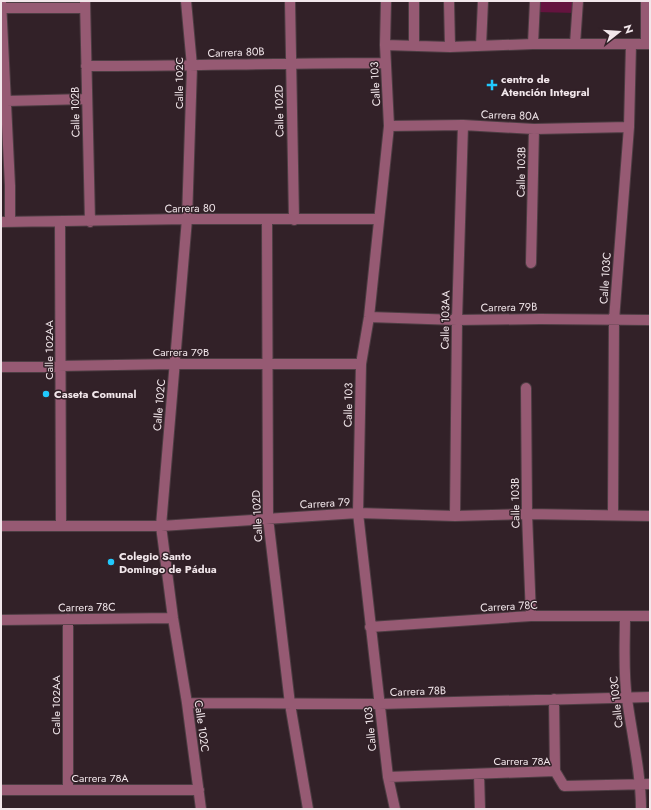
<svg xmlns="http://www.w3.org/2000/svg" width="651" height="810" font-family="Jost,sans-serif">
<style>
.green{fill:#65133f}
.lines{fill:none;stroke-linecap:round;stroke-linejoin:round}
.minor-casing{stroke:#4d3d43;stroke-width:12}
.minor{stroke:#965a73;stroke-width:10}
.poi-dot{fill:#21c9fd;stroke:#322128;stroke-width:1.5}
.labels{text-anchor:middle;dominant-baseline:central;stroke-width:3;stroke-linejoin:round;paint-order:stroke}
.street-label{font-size:11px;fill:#f2e7eb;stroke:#322128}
.poi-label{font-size:11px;font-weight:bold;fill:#f2e7eb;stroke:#322128;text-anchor:start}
</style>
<rect width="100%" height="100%" fill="#322128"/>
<path class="green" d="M535,1H577L576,13L535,12Z"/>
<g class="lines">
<g class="minor-casing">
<path id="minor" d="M1,1L10,186V221
M85,1L90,222
M186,1L192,66L187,219L161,526L173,618L187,703L201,809
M290,1L294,220
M386,1L385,45L389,126L369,317L361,364L358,513L388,777L395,809
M414,1V46
M449,1L450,47
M2,8H85
M533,44L535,1
M575,44L578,1
M646,44V1
M385,45L450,47L533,44H650
M481,46L483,1
M86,66C186,66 286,63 385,63
M6,101L87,99
M389,126L463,125L534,129L629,127
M267,219L268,518L290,704L308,809
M1,222L187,219H379
M60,222L61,526
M531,263L534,129
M369,317L457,320L540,319L650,320
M1,367L174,364H361
M526,388L527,514L531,616
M613,515L614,320L629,127L631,44
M455,516L457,320L463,125
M1,526H161L358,513L455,516L527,514L650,516
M625,616C625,644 623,672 627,699C632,735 641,773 641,809
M1,620L173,618
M370,627L531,616H650
M554,699L555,771
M187,703L379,704L650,697
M479,774L480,809
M388,777L555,771L564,786L650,784
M1,790H199
M68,790V619"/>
</g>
<use href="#minor" class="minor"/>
</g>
<g class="poi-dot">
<path d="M490 79h4v4h4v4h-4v4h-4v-4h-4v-4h4z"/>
<circle cx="46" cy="394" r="4"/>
<circle cx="111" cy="562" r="4"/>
</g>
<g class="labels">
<g class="street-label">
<text transform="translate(236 52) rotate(-2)">Carrera 80B</text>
<text transform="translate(179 83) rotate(-90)">Calle 102C</text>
<text transform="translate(375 84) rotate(-93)">Calle 103</text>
<text transform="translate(279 111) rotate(-91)">Calle 102D</text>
<text transform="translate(75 112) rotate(-91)">Calle 102B</text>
<text transform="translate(510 115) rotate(2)">Carrera 80A</text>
<text transform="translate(521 172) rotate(-89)">Calle 103B</text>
<text transform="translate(190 208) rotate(-1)">Carrera 80</text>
<text transform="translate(605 278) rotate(-86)">Calle 103C</text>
<text transform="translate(509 307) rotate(-1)">Carrera 79B</text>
<text transform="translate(445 320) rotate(-89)">Calle 103AA</text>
<text transform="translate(49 350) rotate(-90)">Calle 102AA</text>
<text x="181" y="352">Carrera 79B</text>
<text transform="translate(159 405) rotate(-85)">Calle 102C</text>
<text transform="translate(348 405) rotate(-89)">Calle 103</text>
<text transform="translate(325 503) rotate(-3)">Carrera 79</text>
<text transform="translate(515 503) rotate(-91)">Calle 103B</text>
<text transform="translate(257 516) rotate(-93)">Calle 102D</text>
<text transform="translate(509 606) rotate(-3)">Carrera 78C</text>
<text transform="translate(87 607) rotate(-1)">Carrera 78C</text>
<text transform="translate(418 691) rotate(-2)">Carrera 78B</text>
<text transform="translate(616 702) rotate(-96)">Calle 103C</text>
<text transform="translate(56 705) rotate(-90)">Calle 102AA</text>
<text transform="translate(202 726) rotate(82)">Calle 102C</text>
<text transform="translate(370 729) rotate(-96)">Calle 103</text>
<text x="522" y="761">Carrera 78A</text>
<text x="100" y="778">Carrera 78A</text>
</g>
<g class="poi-label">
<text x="501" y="79">centro de<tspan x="501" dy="13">Atención Integral</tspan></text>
<text x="54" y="394">Caseta Comunal</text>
<text x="119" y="556">Colegio Santo<tspan x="119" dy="13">Domingo de Pádua</tspan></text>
</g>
</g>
<rect width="651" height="810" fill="none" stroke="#f2e7eb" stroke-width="4"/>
<g transform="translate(619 32) rotate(73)" stroke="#322128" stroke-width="3" paint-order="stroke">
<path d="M0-3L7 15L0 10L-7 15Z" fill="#f2e7eb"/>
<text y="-6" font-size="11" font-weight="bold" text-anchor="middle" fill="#f2e7eb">N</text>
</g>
</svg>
